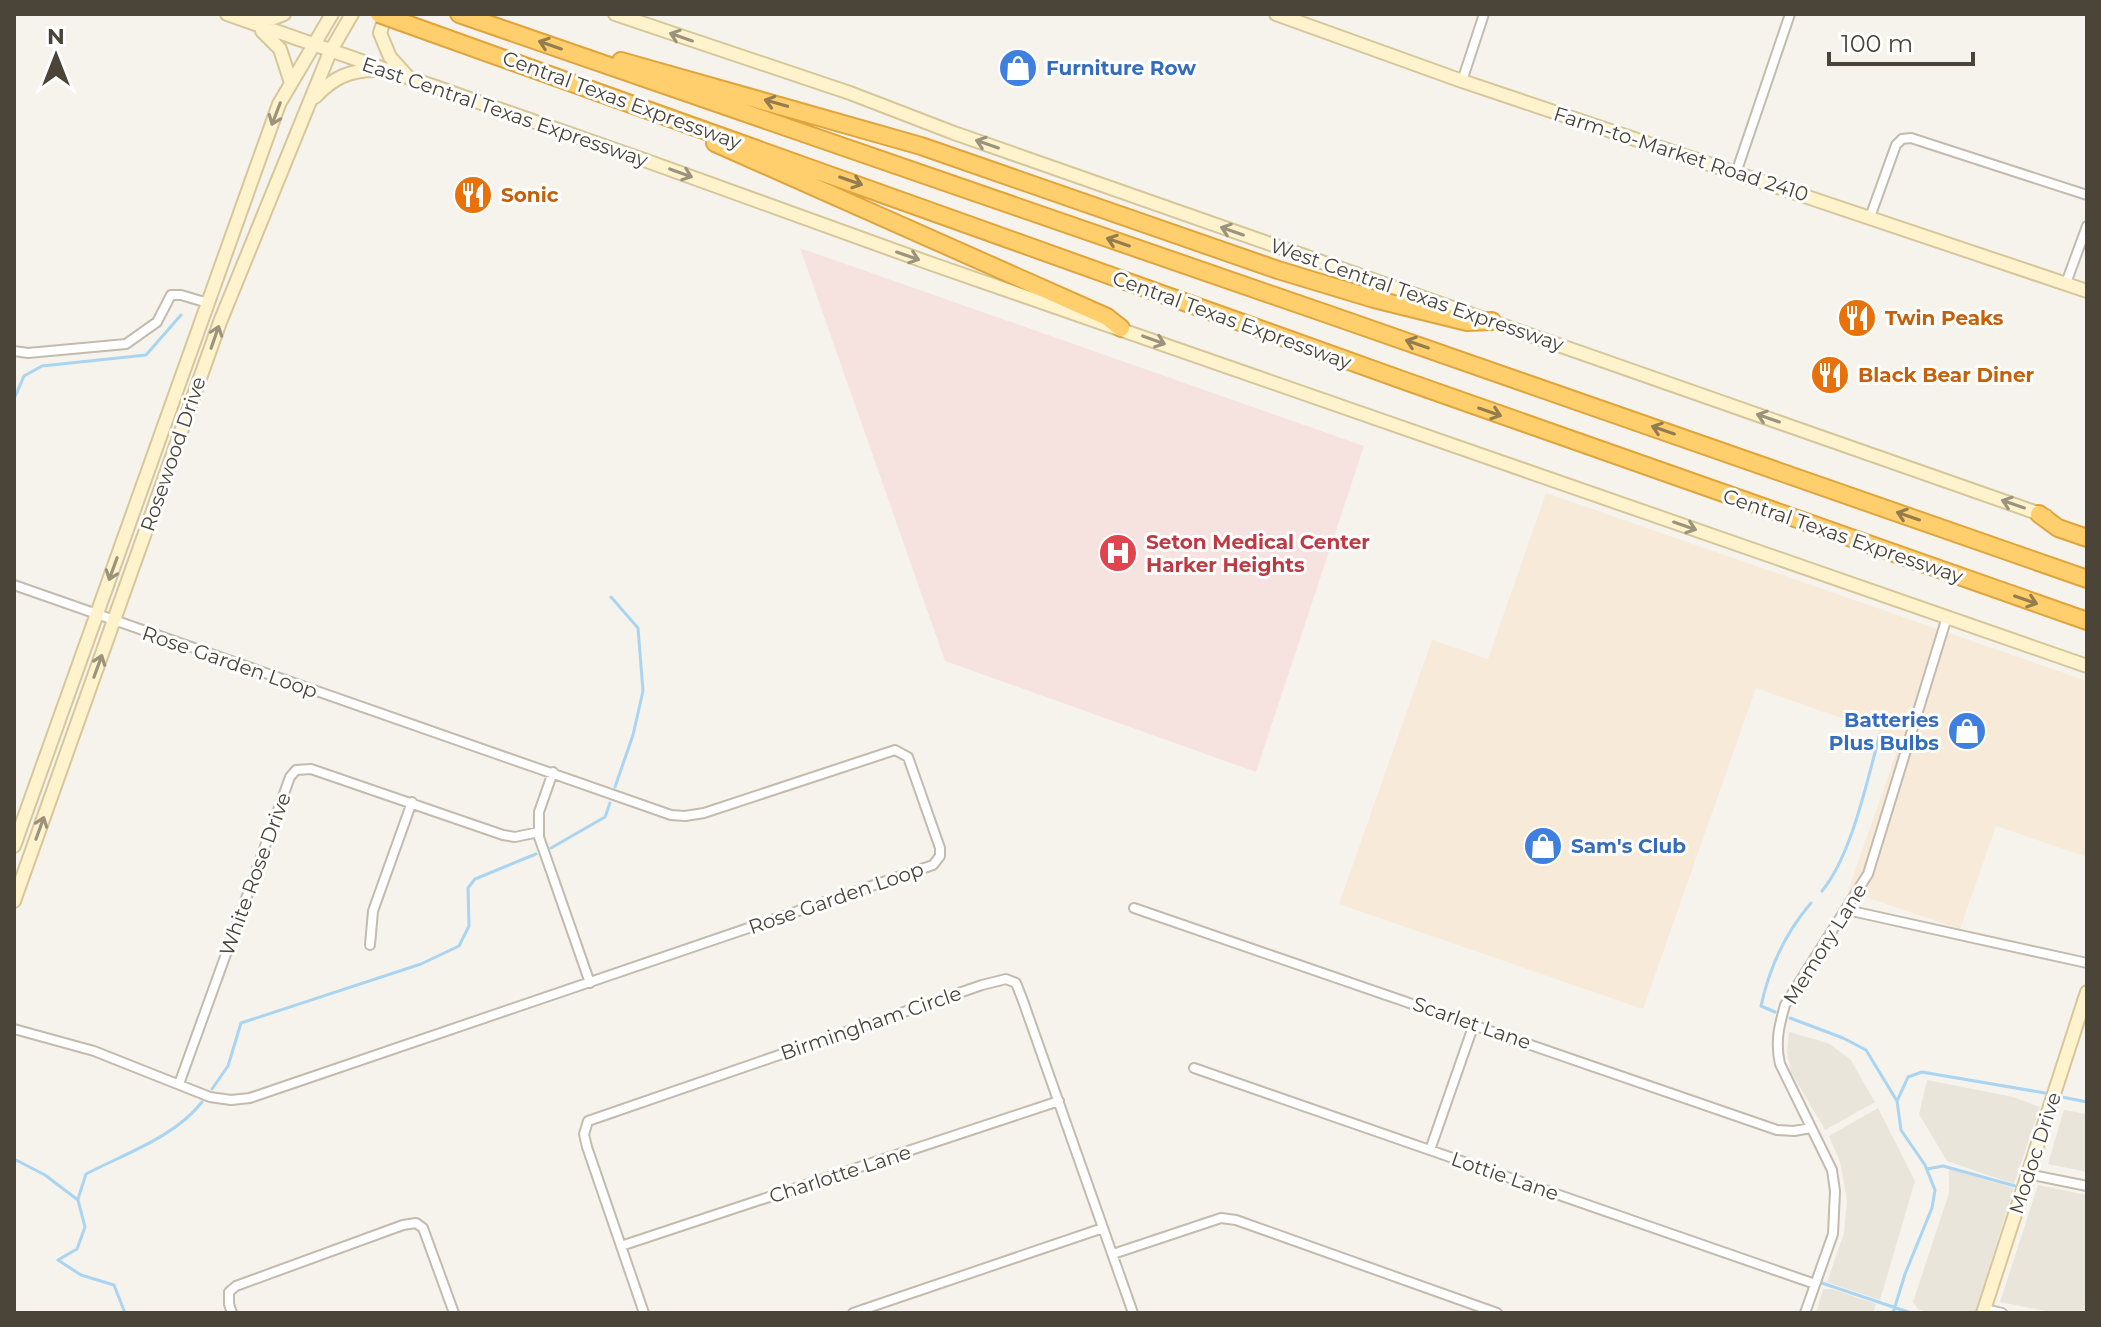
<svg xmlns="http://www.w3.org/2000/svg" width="2101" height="1327" font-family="Montserrat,sans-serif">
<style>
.residential{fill:#eae5da}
.commercial{fill:#f7ead8}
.medical{fill:#f6e3e0}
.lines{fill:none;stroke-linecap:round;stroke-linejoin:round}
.stream{stroke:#a9d4f2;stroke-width:3}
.street-casing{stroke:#c2bbae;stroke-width:12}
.secondary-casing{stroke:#d6c79b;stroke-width:16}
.highway-casing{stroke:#e0a43c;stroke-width:20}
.street{stroke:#fff;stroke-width:8}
.secondary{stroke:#fff3cd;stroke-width:12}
.highway{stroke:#ffcf6e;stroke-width:16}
.highway-bridge-casing{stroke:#e0a43c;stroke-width:20;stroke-linecap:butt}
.highway-bridge{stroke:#ffcf6e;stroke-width:16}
.oneway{stroke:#9c937c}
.oneway2{stroke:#937c4e}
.labels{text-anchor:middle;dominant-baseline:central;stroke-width:6;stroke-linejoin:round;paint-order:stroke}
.shop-label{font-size:20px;font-weight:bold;fill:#366cbe;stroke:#fff;text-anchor:start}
.street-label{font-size:20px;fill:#4b4439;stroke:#fff}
.food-label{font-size:20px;font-weight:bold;fill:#c56008;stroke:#fff;text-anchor:start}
.health-label{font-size:20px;font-weight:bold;fill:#be3a42;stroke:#fff;text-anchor:start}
</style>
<rect width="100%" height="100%" fill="#f6f3ec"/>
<path class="residential" d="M1789,1032L1828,1043L1850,1059L1875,1102L1825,1130L1791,1072L1787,1053Z
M1927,1080L2013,1097L2040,1107L2014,1184L1947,1161L1919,1114Z
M1878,1108L1915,1181L1880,1300L1827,1282L1844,1233L1847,1201L1840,1162L1829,1136Z
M2064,1110L2087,1114V1172L2048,1164Z
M1949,1169L2014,1188L1975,1313H1931L1918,1309L1913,1302L1949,1193Z
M2038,1185L2087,1195V1313H2056L2000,1302Z
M1823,1289H1832L1876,1304L1873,1313H1816Z"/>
<path class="commercial" d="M1546,493L2087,681V857L1996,826L1960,929L1848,891L1901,739L1756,688L1643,1009L1339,904L1432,640L1488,659Z"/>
<path class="medical" d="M800,248L1364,446L1256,772L945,661Z"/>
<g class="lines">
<path class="stream" d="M14,399L24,376L42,366L146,355L181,315
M611,597L638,628L643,691L633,735L615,787
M551,848L605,817L610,803
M1822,891C1852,855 1867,780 1880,734
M1775,1012L1761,1006C1769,969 1786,932 1811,903
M1790,1018L1843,1038L1866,1050L1897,1101L1901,1130L1925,1165L1935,1190L1932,1208L1905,1274L1893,1313
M212,1089L228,1066L241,1023L421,964L459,946L469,926L468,888L475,879L536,854
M2062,1097L2087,1102
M1897,1101L1908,1077L1922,1072L2045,1093
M14,1159L45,1175L78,1200L85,1227L77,1249L58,1260L81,1275L114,1285L125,1313
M1927,1169L1943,1166L2015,1186
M78,1199L86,1174C124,1154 175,1137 202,1102
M1822,1283L1911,1313"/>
<g class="street-casing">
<path id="street" d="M1462,81L1484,14
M1736,173L1790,14
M1870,217L1896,145L1902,139L1911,138L2087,195
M2066,283L2087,226
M14,351L28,353L126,344L157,322L171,295H181L208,303
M14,585L671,815L685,816L704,813L895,750L908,757L940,848V856L933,865L250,1098L231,1100L210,1097L94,1051L14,1029
M553,772L539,812V837L590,983
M1134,908L1777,1130L1794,1131L1811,1128
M1847,910L2087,963
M370,945L373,911L412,802
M1194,1068L1815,1284
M179,1084L290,777L296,770L311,769L503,835L515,837L539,832
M1430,1150L1474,1024
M2028,1174L2087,1186
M621,1246L1059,1101
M1113,1254L1221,1218L1236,1220L1497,1313
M1985,1309L2002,1313
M232,1313L229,1304V1292L236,1286L403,1225L416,1223L423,1228L454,1313
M644,1313L587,1147L584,1134L588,1121L982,985L1006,979L1016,983L1023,1001L1133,1313
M853,1313L1103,1228
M1805,1313L1833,1234L1835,1191L1832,1170L1780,1064C1775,1042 1779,1026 1785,1005L1868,874L1947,617"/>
</g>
<g class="secondary-casing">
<path id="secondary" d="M227,14L647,161L932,264L2087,666
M386,14L380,33L390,57L408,77
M615,14L850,93L954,133L2046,516
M1276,14L1462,81L2087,291
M248,19L274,18L284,14
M262,31L280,49L291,83
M315,97C333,78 349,70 376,70
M14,846L279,104L332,14
M14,901L220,322L330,52L352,14
M1983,1313L2087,992"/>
</g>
<g class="highway-casing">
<path id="highway" d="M459,14C1002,201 1545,389 2087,579
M432,33C983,230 1534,429 2087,621
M621,61L921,146L1278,270L1374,299L1467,322L1492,321
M715,143L1107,317L1121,328
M2039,514L2058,528L2087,538"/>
</g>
<use href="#street" class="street"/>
<use href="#secondary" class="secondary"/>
<use href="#highway" class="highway"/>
<g class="highway-bridge-casing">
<path id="highway-bridge" d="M379,14L432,33"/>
</g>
<use href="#highway-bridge" class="highway-bridge"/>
</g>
<defs><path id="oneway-shaft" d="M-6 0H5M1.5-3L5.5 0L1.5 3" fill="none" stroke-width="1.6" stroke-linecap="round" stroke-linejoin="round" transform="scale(2)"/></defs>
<g class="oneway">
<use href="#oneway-shaft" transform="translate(681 37) rotate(-161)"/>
<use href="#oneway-shaft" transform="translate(276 114) rotate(111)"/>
<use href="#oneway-shaft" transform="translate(987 144) rotate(-161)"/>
<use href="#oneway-shaft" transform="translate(681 173) rotate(20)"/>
<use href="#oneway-shaft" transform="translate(1232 231) rotate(-161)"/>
<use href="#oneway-shaft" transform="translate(908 256) rotate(19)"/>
<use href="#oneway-shaft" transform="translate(215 337) rotate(-71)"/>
<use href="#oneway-shaft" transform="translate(1154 340) rotate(20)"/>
<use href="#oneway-shaft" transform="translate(1768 418) rotate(-161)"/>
<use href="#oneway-shaft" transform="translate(2013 504) rotate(-161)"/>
<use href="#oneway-shaft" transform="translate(1685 526) rotate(19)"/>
<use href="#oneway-shaft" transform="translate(113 569) rotate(110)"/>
<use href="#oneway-shaft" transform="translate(98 666) rotate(-70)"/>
<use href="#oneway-shaft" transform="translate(40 828) rotate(-70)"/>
</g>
<g class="oneway2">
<use href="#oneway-shaft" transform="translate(550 45) rotate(-161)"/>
<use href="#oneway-shaft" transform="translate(776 103) rotate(-164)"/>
<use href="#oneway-shaft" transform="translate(851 181) rotate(19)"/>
<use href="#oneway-shaft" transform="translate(1118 242) rotate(-161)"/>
<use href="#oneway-shaft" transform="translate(1417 344) rotate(-161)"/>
<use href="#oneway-shaft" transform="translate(1490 412) rotate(19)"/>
<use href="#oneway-shaft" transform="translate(1663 430) rotate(-161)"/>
<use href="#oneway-shaft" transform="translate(1908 516) rotate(-161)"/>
<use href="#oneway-shaft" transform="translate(2026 600) rotate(19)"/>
</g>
<defs>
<g id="shop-disc" transform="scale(2)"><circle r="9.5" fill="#3f7fe0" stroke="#fff"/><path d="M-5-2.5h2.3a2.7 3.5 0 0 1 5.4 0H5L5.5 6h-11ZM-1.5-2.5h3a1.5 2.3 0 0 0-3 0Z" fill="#fff"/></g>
<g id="restaurant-disc" transform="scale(2)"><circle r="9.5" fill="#e8710a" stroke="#fff"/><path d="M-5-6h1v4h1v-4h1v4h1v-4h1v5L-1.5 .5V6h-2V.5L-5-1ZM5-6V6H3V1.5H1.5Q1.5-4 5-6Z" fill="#fff"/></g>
<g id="hospital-disc" transform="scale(2)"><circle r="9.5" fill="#e0444e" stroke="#fff"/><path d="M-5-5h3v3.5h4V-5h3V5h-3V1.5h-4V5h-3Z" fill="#fff"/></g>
</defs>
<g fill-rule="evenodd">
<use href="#shop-disc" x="1018" y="68"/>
<use href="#restaurant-disc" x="473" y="195"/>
<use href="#restaurant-disc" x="1857" y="318"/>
<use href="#restaurant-disc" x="1830" y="375"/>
<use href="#hospital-disc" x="1118" y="553"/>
<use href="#shop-disc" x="1967" y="731"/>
<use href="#shop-disc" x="1543" y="846"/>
</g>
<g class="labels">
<g class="shop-label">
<text x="1046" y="68">Furniture Row</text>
<text x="1939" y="720" text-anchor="end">Batteries<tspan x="1939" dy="23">Plus Bulbs</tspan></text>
<text x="1571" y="846">Sam's Club</text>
</g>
<g class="street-label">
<text transform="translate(622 100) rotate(20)">Central Texas Expressway</text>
<text transform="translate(505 112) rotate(19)">East Central Texas Expressway</text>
<text transform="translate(1681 154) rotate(18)">Farm-to-Market Road 2410</text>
<text transform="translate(1417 295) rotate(19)">West Central Texas Expressway</text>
<text transform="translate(1232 320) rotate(20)">Central Texas Expressway</text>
<text transform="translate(173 454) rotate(-71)">Rosewood Drive</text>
<text transform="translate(1843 536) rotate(19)">Central Texas Expressway</text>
<text transform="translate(230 662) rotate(19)">Rose Garden Loop</text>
<text transform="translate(255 874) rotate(-70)">White Rose Drive</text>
<text transform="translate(836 898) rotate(-19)">Rose Garden Loop</text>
<text transform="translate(1825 944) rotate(-58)">Memory Lane</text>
<text transform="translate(871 1023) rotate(-19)">Birmingham Circle</text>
<text transform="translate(1472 1023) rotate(19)">Scarlet Lane</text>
<text transform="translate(2035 1153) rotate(-72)">Modoc Drive</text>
<text transform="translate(840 1174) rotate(-18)">Charlotte Lane</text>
<text transform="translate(1505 1176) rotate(19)">Lottie Lane</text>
</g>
<g class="food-label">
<text x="501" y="195">Sonic</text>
<text x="1885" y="318">Twin Peaks</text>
<text x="1858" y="375">Black Bear Diner</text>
</g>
<g class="health-label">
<text x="1146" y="542">Seton Medical Center<tspan x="1146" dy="23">Harker Heights</tspan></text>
</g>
</g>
<rect width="2101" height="1327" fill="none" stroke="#4b4439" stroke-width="32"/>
<g transform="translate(56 56)" stroke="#ffffff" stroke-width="6" paint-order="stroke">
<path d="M0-6L14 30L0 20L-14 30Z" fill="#4b4439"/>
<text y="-12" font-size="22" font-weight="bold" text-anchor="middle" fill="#4b4439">N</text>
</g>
<path d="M1829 52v12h144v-12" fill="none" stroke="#4b4439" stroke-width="4"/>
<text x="1841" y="52" font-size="24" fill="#4b4439" stroke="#ffffff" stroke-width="6" paint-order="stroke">100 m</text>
</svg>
